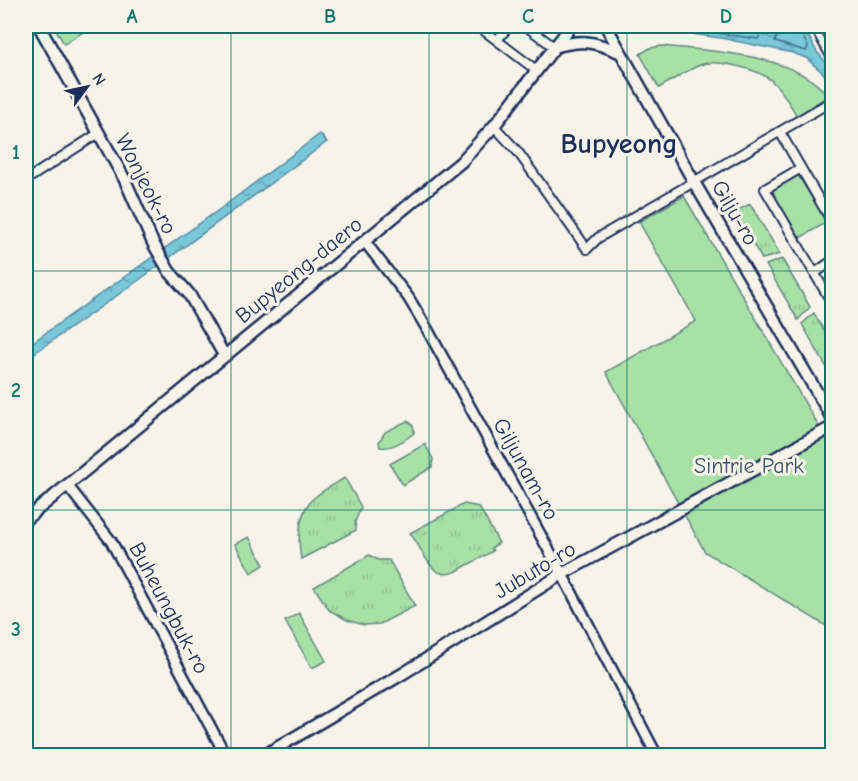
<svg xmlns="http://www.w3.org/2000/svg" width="858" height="781" font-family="'Comic Neue',sans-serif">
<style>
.grass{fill:url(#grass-tufts);stroke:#618882;stroke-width:1.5}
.park{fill:#a7e1a6;stroke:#618882;stroke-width:1.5}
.water{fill:url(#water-ripples);stroke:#548aa8;stroke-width:1.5}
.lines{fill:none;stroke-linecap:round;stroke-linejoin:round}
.shore{stroke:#416c8f;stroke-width:1.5}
.pedestrian-casing{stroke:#1b2f5e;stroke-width:10}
.minor-casing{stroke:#1b2f5e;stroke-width:12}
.tertiary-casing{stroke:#1b2f5e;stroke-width:14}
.secondary-casing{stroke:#1b2f5e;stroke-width:15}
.pedestrian{stroke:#f7f3e8;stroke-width:6}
.minor{stroke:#f7f3e8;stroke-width:8}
.tertiary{stroke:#f7f3e8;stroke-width:9}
.secondary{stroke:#f7f3e8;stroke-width:10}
.grid{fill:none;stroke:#0f766e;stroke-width:1.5;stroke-opacity:0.55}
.labels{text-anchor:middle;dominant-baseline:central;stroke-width:6;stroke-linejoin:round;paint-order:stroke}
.street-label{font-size:22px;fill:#1b2f5e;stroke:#f7f3e8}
.park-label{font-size:22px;fill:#37536c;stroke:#f7f3e8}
.district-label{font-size:28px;font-weight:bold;fill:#1b2f5e;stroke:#f7f3e8}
.neatline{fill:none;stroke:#0f766e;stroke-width:2}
.grid-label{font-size:20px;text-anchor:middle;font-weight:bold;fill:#0f766e}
</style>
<defs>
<pattern id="grass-tufts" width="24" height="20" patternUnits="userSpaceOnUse" patternTransform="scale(1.5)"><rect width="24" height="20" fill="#a7e1a6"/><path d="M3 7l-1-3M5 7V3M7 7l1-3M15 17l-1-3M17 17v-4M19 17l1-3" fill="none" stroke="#8fc191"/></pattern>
<pattern id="water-ripples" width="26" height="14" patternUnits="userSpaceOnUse" patternTransform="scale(1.5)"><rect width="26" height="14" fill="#7ac7d9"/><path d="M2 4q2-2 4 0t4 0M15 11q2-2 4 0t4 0" fill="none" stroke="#63a2b3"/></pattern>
</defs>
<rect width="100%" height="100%" fill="#f7f3e8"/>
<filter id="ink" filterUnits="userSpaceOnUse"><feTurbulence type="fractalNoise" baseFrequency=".0167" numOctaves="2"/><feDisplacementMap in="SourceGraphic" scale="12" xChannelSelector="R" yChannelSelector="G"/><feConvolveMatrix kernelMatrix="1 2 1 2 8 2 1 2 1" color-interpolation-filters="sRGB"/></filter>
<g filter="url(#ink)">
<path class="grass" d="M750,204L780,254L762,259L734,212Z
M782,259L810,307L798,320L766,265Z
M814,313L832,345V367L828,370L802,324Z
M345,478L361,507L355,522L356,530L301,559C298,542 298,518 309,503C318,492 333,485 345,478Z
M464,504L479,507L499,543L491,548L493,551L455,572C430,582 423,548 410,533Z
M369,555L378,560H389L415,606L380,624L364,625L347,620L329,610L314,587Z"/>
<path class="park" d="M54,26H93L64,44Z
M661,46C711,51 795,53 828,96L797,116C777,83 772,73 732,65C721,63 710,61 700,65C686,71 672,80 659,88L640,54L650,48Z
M798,175L827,222L800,238L771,191Z
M684,196L832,449V635L828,627L705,552L606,372L696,321L639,222Z
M407,421C413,423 414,427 414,433C404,441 392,449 380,447L379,442L385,432Z
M425,444L433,459L432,467L403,485L390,464Z
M249,537L264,565L251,573L235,544Z
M299,613L326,661L312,668L285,621Z"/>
<path class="water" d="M640,26H748L777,31L783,26H803L817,52L832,69V85L823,73L806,58L793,53L721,38L640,27Z
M320,134L327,142L135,283L26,359V347L224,206Z"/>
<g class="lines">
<path class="shore" d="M667,26L758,39L760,35L756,30L755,26
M787,26L786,32L776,38L775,42L806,51L808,47L798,26"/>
<g class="pedestrian-casing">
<path id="pedestrian" d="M813,26L832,60"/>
</g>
<g class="minor-casing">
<path id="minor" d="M478,26L536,70
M526,26L554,47
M497,40L509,26
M494,126L518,152L587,249L598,238L832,101
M780,132L832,222
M801,168L765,189L832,303
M26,180L99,133
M815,273L832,261"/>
</g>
<g class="tertiary-casing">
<path id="tertiary" d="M365,242L408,297L426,327L562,574L657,756
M67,485L111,541L226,756"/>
</g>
<g class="secondary-casing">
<path id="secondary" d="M39,26L125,180L153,243L169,271L189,294L224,355
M606,26L694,182L832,418
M554,47C581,39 593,41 619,52
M26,519L461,162L494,126L571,26
M263,756L404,673L562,574L832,427"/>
</g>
<use href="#pedestrian" class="pedestrian"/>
<use href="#minor" class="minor"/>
<use href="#tertiary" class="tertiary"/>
<use href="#secondary" class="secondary"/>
</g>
</g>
<path class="grid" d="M231,26V756M429,26V756M627,26V756M26,271H832M26,510H832"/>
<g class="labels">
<g class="street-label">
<text transform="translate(146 184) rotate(63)">Wonjeok-ro</text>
<text transform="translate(735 213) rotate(60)">Gilju-ro</text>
<text transform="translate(299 270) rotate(-39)">Bupyeong-daero</text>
<text transform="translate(526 469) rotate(61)">Giljunam-ro</text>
<text transform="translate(535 570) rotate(-31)">Jubuto-ro</text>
<text transform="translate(169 608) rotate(62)">Buheungbuk-ro</text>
</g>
<g class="park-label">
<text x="749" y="466">Sintrie Park</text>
</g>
<g class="district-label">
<text x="619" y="144">Bupyeong</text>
</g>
</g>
<rect width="858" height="781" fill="none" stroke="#f7f3e8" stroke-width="66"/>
<g transform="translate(87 87) rotate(57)" stroke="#f7f3e8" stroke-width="4.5" paint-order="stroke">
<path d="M0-4.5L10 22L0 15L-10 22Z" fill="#1b2f5e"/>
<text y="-9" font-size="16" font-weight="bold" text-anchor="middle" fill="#1b2f5e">N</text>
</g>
<rect x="33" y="33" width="792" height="715" class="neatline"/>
<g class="grid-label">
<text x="132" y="23">A</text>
<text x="330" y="23">B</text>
<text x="528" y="23">C</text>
<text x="726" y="23">D</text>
<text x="16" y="159">1</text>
<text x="16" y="397">2</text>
<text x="16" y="636">3</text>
</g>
</svg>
